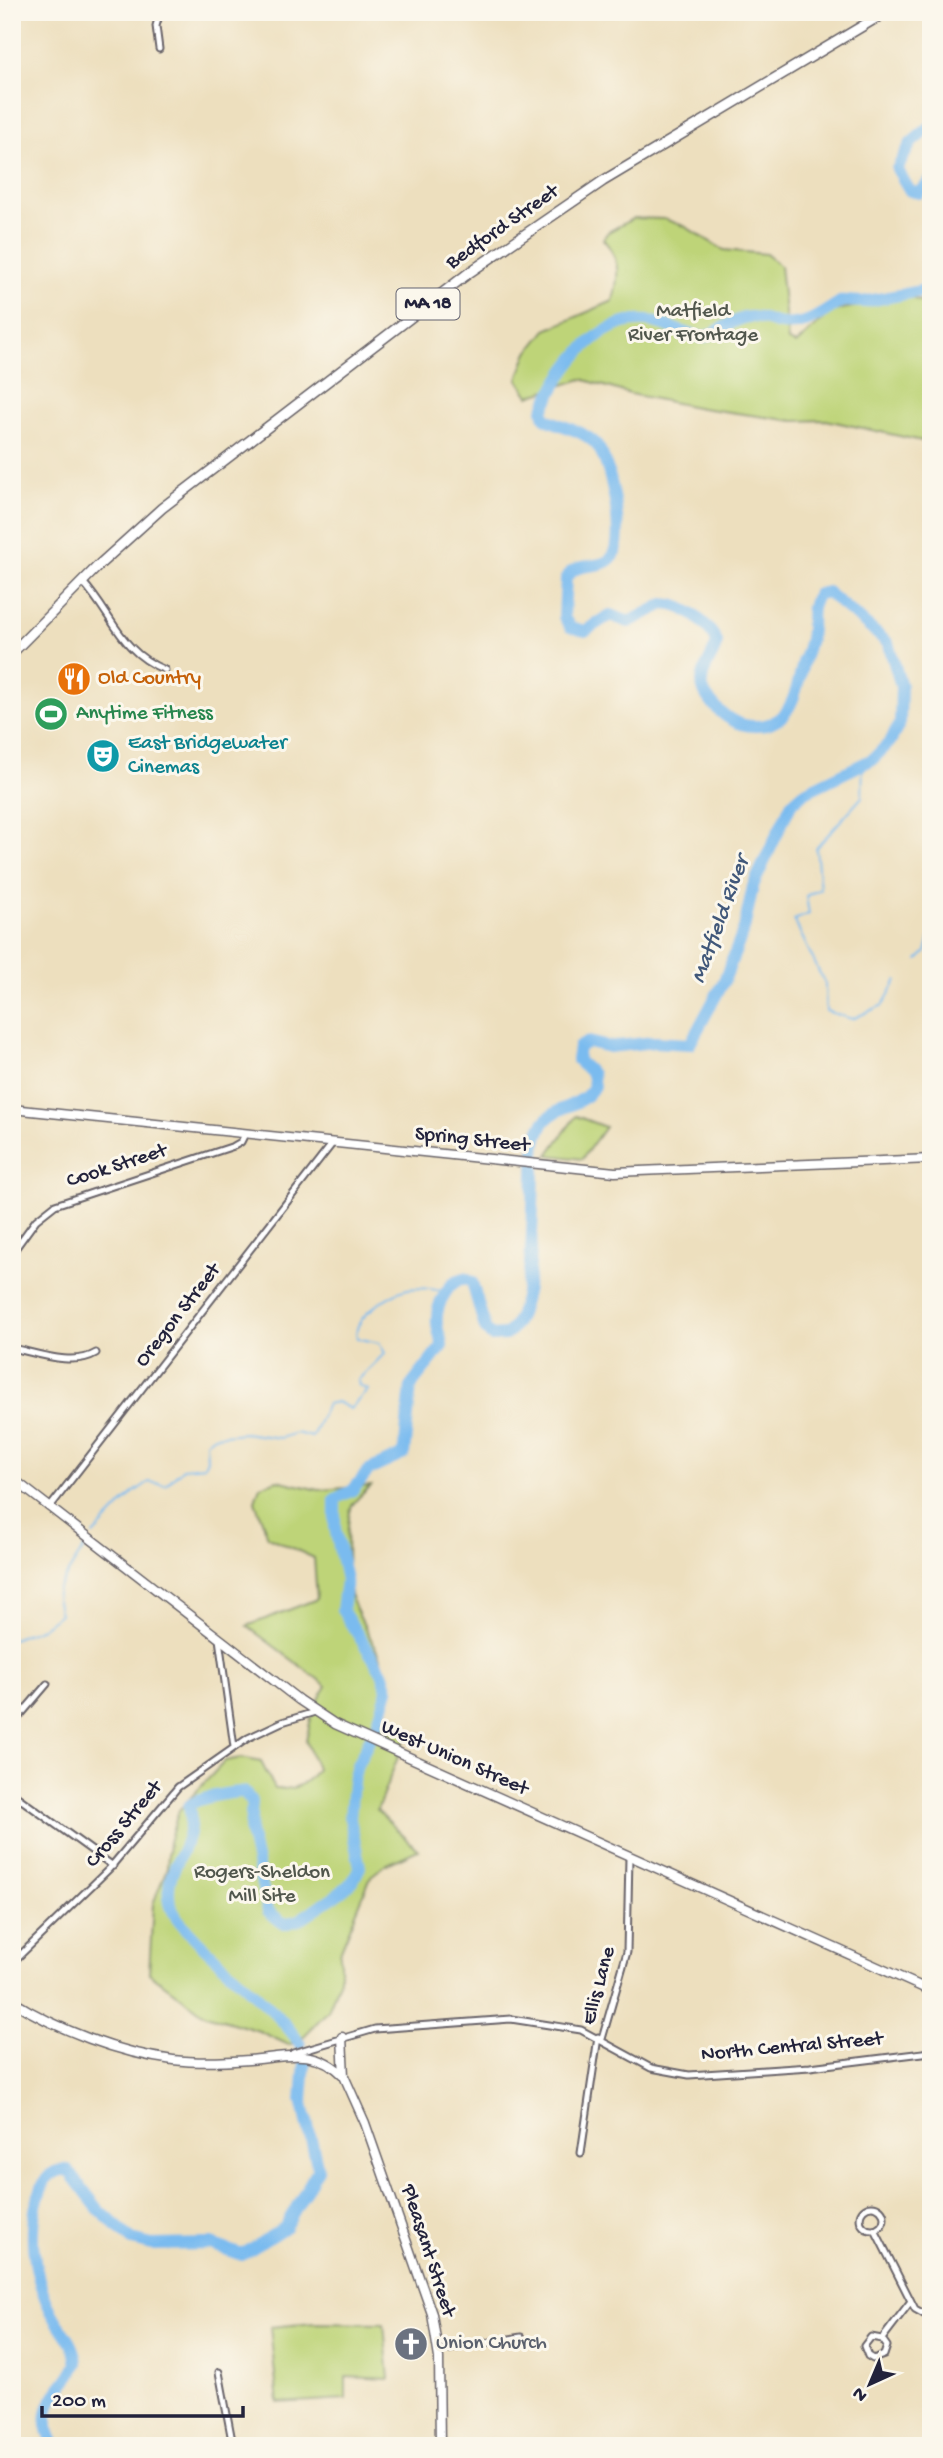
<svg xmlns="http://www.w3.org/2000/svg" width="943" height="2458" font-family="'Gochi Hand',sans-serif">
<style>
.green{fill:#bed478;stroke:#707b5a;stroke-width:2}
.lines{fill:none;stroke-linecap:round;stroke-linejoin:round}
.stream{stroke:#7abbef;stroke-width:2}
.river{stroke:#7abbef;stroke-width:12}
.street-casing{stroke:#696469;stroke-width:9}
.secondary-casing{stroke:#696469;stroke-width:11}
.primary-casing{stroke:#696469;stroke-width:12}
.street{stroke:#fff;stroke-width:5}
.secondary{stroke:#fff;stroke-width:8}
.primary{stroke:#fff;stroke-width:9}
.labels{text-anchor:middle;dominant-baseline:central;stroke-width:6;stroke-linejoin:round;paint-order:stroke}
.shield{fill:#fbf7ec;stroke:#636270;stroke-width:2}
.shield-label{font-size:19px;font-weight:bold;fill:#22223b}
.street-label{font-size:21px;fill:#22223b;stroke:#fbf7ec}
.park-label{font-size:21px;fill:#51574d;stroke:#fbf7ec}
.food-label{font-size:21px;fill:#c56008;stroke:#fbf7ec;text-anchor:start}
.leisure-label{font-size:21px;fill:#27864d;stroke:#fbf7ec;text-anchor:start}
.culture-label{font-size:21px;fill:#0d838f;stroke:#fbf7ec;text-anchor:start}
.worship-label{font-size:21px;fill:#5b616d;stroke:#fbf7ec;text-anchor:start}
.water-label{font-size:23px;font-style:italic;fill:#41587a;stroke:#fbf7ec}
</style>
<rect width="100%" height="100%" fill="#fbf7ec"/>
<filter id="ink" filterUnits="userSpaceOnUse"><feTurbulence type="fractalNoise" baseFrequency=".0143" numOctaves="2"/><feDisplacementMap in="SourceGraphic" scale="14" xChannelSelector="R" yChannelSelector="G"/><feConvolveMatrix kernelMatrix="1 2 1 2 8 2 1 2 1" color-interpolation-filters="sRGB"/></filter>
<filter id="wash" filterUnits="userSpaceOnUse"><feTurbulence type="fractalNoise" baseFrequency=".00686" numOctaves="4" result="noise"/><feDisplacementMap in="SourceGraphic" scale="28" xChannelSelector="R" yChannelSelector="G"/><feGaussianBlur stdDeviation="1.57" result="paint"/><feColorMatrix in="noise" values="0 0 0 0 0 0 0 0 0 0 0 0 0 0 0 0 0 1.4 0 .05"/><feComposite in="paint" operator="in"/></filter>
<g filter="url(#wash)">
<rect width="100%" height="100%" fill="#eddfbe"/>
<path class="green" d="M634,218L664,219L684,226L724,250L766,254L780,266L788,341L796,344L831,312L842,309L910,297L931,306V443L826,420L794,421L701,408L630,394L582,379L529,396L518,379L527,354L546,330L613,301C619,276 621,259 603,239L608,232Z
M576,1116L605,1127L582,1159L548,1155Z
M277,1480L319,1490L371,1486C365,1492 355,1499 352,1506C345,1522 346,1587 353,1603C371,1644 397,1670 384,1719L408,1732L377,1810L418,1850L385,1865L371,1876L340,1952V1979L328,2011L304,2036L289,2045L259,2031L206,2015L149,1973L153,1904L167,1868L169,1842L179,1810L225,1761L241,1758L261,1762L275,1789C295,1790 306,1785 317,1769L306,1741L313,1709L327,1686L247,1626L317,1599L314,1558L268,1537L255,1501L260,1486Z
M314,2323L384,2324L389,2379L346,2377V2399L278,2403L270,2327Z"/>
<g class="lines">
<path class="stream" d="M863,763L862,797L816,848L820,889L806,896L809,914L794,920L825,984L826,1011L852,1019L883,1005L897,980
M918,960L926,952L931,934
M93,1535L133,1493L149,1482L166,1485L183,1468L204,1466L207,1459L206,1442L214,1436L244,1433L280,1438L296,1433L312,1437L327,1404L337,1402L350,1409L368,1390L359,1386L358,1380L385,1353L379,1343L357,1338C351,1318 391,1292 408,1289C421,1287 434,1289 446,1292
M12,1639L42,1628L60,1614L56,1598L58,1589L87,1543"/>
<path class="river" d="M931,126L911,143L897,169L910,191L919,193L931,180
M300,2044C278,2009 225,1970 194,1937C184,1926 174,1918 170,1903C162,1865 198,1848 189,1806C196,1798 232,1792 244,1792L252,1802L250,1832L268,1911L284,1924L299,1920L341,1892L353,1881L360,1867L350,1819L353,1781L357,1765L377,1725L388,1690L382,1672L342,1610L346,1580L335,1528V1499L353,1490L369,1470L404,1454L411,1386L442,1346C442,1338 437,1332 437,1324C435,1307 447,1282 464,1278L472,1282L485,1328L491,1336L505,1335C540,1315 530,1184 536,1143C543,1101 580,1113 594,1086L592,1074L577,1060L579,1047L588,1042L609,1047L654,1042L690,1044L724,981L744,929L753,886L791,804L805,792L873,759L890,742L900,723L901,686L888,643L827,592L818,594C809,607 812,616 811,630C811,641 806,652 803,662C797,689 792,725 757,726C737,727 723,716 711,702C690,679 712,663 717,642C708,623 686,605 664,604L629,622L610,615L585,631L570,627L564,617L566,578C577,559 601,572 613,556C626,539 610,455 594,442C580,429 561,427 545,418L543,410C561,371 597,316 647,321C668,323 684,336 704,337C720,332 732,319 749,317C759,316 768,321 776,323C805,329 819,315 842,301L863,302L931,289
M55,2446C31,2403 64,2394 77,2363C75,2341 60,2330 51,2311C33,2275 25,2224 43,2185C47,2176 58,2168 68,2170L99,2210L132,2240L152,2245L211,2244L242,2255L285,2227L318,2169L302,2100L305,2062"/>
</g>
</g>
<g filter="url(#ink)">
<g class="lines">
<g class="street-casing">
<path id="street" d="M159,49L156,26L160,12
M82,581C113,615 120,652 165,670
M12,1253L36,1220L55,1205L234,1146L241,1142L245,1134
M12,1348C37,1353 73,1367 96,1353
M50,1507L332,1144
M219,1639L234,1747
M12,1725L47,1684
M12,1793L113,1866
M12,1963L109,1869L178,1787L248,1738L282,1722L315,1712
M602,2039L627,1952L629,1857
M293,2053L375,2029L511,2019L581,2030L651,2068L689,2075L810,2067L931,2052
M581,2153L598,2037
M860 2218a12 12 0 1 1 24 0a12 12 0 1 1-24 0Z
M875,2230L915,2309L931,2318
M882,2339L887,2346L884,2355L873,2359L868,2356L864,2346L871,2337L882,2339L911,2301
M438,2351L521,2337
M219,2372L233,2446"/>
</g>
<g class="secondary-casing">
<path id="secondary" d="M12,1109L615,1172L931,1159
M12,1478L299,1700L335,1724L931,1991
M12,2001C58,2030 119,2053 173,2060C198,2063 224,2062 249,2060C285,2057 315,2046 344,2076
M342,2037L344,2076L365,2123L432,2314L439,2358L440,2446"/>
</g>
<g class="primary-casing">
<path id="primary" d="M12,653L100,564L162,508L470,272L603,181L886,12"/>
</g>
<use href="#street" class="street"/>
<use href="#secondary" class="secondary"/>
<use href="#primary" class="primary"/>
</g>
</g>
<defs>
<g id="restaurant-disc" transform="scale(1.75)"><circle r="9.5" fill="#e8710a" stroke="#fbf7ec"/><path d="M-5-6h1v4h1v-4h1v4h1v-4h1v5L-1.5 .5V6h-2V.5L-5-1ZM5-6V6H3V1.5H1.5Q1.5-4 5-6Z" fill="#fff"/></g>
<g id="stadium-disc" transform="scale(1.75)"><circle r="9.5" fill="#2e9e5b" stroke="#fbf7ec"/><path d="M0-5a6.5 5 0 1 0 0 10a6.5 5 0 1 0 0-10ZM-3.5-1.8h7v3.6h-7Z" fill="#fff"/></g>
<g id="theatre-disc" transform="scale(1.75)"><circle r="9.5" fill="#0f9aa8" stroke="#fbf7ec"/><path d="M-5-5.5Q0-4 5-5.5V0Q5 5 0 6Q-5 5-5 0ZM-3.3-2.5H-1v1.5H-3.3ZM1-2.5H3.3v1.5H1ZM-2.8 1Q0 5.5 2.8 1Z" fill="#fff"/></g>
<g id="church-disc" transform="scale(1.75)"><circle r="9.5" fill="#6b7280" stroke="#fbf7ec"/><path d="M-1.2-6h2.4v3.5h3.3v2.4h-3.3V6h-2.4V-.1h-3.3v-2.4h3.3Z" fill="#fff"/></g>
</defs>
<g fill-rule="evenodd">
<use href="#restaurant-disc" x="74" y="679"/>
<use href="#stadium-disc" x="51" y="714"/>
<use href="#theatre-disc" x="103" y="756"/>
<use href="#church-disc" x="411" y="2344"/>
</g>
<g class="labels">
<rect class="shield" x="396.5" y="288.5" width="63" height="31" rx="5"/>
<g class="shield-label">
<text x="428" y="304">MA 18</text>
</g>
<g class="street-label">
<text transform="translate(503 228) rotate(-35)">Bedford Street</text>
<text transform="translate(472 1141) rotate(6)">Spring Street</text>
<text transform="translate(117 1167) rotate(-18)">Cook Street</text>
<text transform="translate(179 1316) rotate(-52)">Oregon Street</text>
<text transform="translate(454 1759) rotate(24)">West Union Street</text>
<text transform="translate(125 1825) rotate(-50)">Cross Street</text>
<text transform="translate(600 1986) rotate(-75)">Ellis Lane</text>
<text transform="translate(792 2048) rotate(-5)">North Central Street</text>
<text transform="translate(427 2251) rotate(72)">Pleasant Street</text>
</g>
<g class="park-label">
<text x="693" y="312">Matfield<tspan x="693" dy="24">River Frontage</tspan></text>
<text x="262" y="1873">Rogers-Sheldon<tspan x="262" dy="24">Mill Site</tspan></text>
</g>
<g class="food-label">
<text x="98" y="679">Old Country</text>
</g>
<g class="leisure-label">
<text x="76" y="714">Anytime Fitness</text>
</g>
<g class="culture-label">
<text x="128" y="744">East Bridgewater<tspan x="128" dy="24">Cinemas</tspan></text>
</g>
<g class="worship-label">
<text x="436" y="2344">Union Church</text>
</g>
<g class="water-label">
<text transform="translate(721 920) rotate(-70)">Matfield River</text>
</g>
</g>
<rect width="943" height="2458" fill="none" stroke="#fbf7ec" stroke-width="42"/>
<g transform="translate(870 2384) rotate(224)" stroke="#fbf7ec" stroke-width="5" paint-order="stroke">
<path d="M0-5L12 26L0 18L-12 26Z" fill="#22223b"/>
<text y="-10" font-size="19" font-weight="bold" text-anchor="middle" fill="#22223b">N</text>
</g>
<path d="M42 2406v10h201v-10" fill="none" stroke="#22223b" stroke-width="3.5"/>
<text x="52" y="2406" font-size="21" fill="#22223b" stroke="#fbf7ec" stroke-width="5" paint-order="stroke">200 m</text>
</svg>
